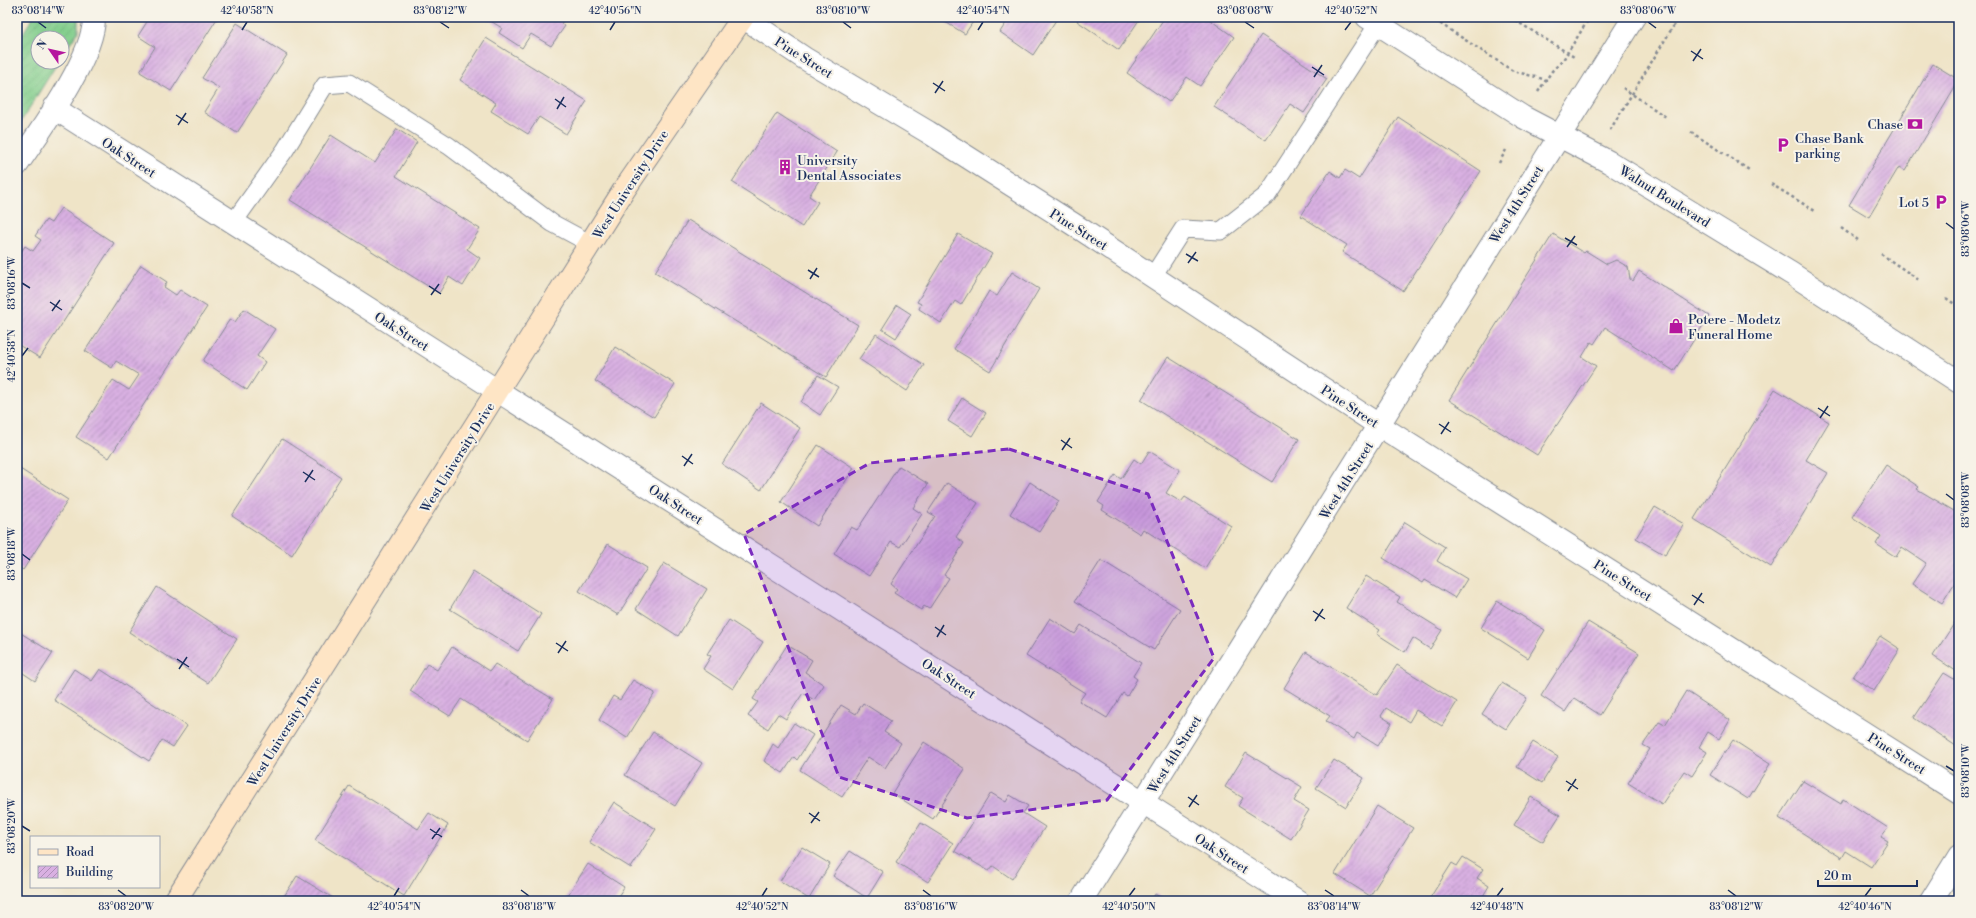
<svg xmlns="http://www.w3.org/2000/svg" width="1976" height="918" viewBox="0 0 1976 918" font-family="'Libre Bodoni',serif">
	<defs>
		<pattern id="garden-furrows" width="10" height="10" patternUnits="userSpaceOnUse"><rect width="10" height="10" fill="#82ce8c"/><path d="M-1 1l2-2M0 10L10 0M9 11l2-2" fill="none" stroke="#70b17b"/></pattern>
		<pattern id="building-hatch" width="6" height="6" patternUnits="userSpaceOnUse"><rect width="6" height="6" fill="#d9b0e2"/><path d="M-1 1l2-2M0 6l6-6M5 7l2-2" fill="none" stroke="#af90ba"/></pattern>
	</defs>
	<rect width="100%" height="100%" fill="#f7f3e8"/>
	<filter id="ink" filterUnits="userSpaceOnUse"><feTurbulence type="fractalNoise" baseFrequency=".025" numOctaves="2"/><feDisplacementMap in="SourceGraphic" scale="8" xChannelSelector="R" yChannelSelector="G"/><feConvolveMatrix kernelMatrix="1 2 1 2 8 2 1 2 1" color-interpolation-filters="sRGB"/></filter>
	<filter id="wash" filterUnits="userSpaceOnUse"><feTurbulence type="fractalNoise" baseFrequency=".012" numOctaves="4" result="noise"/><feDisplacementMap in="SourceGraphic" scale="16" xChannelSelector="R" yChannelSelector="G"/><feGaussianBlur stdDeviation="0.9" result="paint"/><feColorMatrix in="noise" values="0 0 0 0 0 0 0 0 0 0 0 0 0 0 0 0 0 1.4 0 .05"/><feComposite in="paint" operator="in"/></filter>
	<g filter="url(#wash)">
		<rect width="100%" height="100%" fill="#efe4c7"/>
		<path fill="url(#garden-furrows)" stroke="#4e7e75" d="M 33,17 L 78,17 L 78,32 L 62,56 L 62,38 L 38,38 L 38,62 L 58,62 L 17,128 L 17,43 Z"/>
		<g id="blocks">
			<path fill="url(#building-hatch)" d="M 150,17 L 218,17 L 171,91 L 140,72 L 155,47 L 138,36 Z
				M 484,17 L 565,17 L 561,24 L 565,26 L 551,46 L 531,34 L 522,48 L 499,33 L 502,28 Z
				M 937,17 L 976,17 L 965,34 Z
				M 1010,17 L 1058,17 L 1033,55 L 1000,32 Z
				M 1080,17 L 1141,17 L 1119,50 L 1077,21 Z
				M 1165,17 L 1206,17 L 1234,37 L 1200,86 L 1187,77 L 1169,102 L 1127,73 Z
				M 237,23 L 287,55 L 237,133 L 204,112 L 219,88 L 202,78 Z
				M 1261,35 L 1327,79 L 1304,113 L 1290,104 L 1266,140 L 1214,107 Z
				M 486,38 L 587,101 L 566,134 L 539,117 L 528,134 L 491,111 L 496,103 L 460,80 Z
				M 1933,64 L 1959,80 L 1959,81 L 1905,171 L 1899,167 L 1869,217 L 1849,205 Z
				M 777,113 L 837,152 L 809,196 L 818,202 L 802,227 L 732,182 Z
				M 1398,117 L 1481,171 L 1403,291 L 1342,252 L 1347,245 L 1301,216 L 1330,171 L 1340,178 L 1345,170 L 1359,179 Z
				M 397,129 L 417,142 L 396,176 L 480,229 L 467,249 L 480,258 L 463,286 L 449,277 L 439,293 L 290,200 L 331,135 L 375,163 Z
				M 61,208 L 114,243 L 40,358 L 17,344 L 17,258 L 25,246 L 33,251 L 41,240 L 35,236 L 46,220 L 51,223 Z
				M 688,220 L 858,325 L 826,377 L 655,272 Z
				M 958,234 L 992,254 L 961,305 L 955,301 L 941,323 L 919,309 L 921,304 L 917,302 Z
				M 1553,234 L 1584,253 L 1586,251 L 1607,264 L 1616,260 L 1628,267 L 1630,279 L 1633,281 L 1639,271 L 1709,316 L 1674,371 L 1605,327 L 1594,344 L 1591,342 L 1582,357 L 1596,366 L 1537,455 L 1449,400 Z
				M 141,265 L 167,282 L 164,287 L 176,295 L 180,290 L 207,307 L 109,458 L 76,437 L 113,380 L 129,390 L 139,375 L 116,361 L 112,368 L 85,351 Z
				M 1012,272 L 1039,289 L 990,371 L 954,349 L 989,291 L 997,296 Z
				M 897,305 L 911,314 L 896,338 L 882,329 Z
				M 244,309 L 275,329 L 257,356 L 265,362 L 247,390 L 203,361 L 230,319 L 235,322 Z
				M 876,334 L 924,365 L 907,391 L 859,359 Z
				M 615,347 L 675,384 L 654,417 L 595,381 Z
				M 1168,357 L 1299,439 L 1272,482 L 1141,400 Z
				M 818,375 L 838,387 L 820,415 L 801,402 Z
				M 1775,389 L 1829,422 L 1806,460 L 1828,473 L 1771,567 L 1694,519 Z
				M 962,398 L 986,413 L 972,436 L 948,421 Z
				M 761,403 L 800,428 L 761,490 L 722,464 Z
				M 282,439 L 341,477 L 292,555 L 232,516 Z
				M 818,445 L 854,468 L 817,526 L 781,502 Z
				M 1149,451 L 1180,470 L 1166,493 L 1181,502 L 1185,497 L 1231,526 L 1205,568 L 1143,529 L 1140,534 L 1102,510 L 1104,506 L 1098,502 L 1115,475 L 1121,479 L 1134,459 L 1141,464 Z
				M 1886,465 L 1919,487 L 1917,489 L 1959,514 L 1959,576 L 1942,603 L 1912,584 L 1926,563 L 1902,547 L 1896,557 L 1876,544 L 1881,536 L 1852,517 Z
				M 899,466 L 928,484 L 913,508 L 922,514 L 900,547 L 891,542 L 869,576 L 834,554 L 851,527 L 857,530 Z
				M 17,467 L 68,500 L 23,570 L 17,566 Z
				M 1030,482 L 1059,501 L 1039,532 L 1010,514 Z
				M 947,483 L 978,503 L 956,537 L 964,543 L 944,575 L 949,578 L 929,609 L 924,606 L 921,610 L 894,593 L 897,589 L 891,584 L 935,516 L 928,512 Z
				M 1655,507 L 1684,524 L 1665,555 L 1636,538 Z
				M 1405,522 L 1445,547 L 1437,561 L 1467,579 L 1455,598 L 1425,580 L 1423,583 L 1383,558 Z
				M 608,544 L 647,568 L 618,615 L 579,591 Z
				M 1101,560 L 1180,609 L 1154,650 L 1075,601 Z
				M 664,563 L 707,589 L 678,636 L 636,609 Z
				M 473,571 L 541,614 L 518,651 L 450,609 Z
				M 1366,576 L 1400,597 L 1397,602 L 1442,630 L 1430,649 L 1413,638 L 1405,652 L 1377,634 L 1380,630 L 1346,608 Z
				M 157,587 L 237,639 L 208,683 L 129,632 Z
				M 1497,601 L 1545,630 L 1528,658 L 1481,628 Z
				M 1959,616 L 1959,673 L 1933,656 Z
				M 1050,618 L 1075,634 L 1081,625 L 1141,663 L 1133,676 L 1137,679 L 1127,696 L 1123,693 L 1107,718 L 1079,701 L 1085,693 L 1026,656 Z
				M 729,620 L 763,642 L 733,689 L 703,669 L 711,656 L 707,654 Z
				M 1588,622 L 1639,653 L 1600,715 L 1574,698 L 1565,712 L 1541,696 Z
				M 19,632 L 53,653 L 35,681 L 17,669 L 17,635 Z
				M 1880,636 L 1900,649 L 1874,691 L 1853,677 Z
				M 787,645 L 812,660 L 805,672 L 824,685 L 814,700 L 803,693 L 786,719 L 778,714 L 768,729 L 748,716 L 758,702 L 753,699 Z
				M 452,647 L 490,671 L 495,664 L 553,699 L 527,740 L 461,699 L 450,716 L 410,691 L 427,664 L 437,670 Z
				M 1306,652 L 1377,695 L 1397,665 L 1457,702 L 1442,726 L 1416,710 L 1409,722 L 1386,708 L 1381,716 L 1392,723 L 1378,746 L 1357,733 L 1354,739 L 1326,721 L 1330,716 L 1284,688 Z
				M 74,669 L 92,681 L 100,669 L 187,726 L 173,747 L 162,740 L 149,761 L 54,700 Z
				M 1944,673 L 1959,682 L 1959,748 L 1914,718 Z
				M 633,680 L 655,693 L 627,738 L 599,720 L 613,696 L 620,700 Z
				M 1502,683 L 1527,698 L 1506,729 L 1482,714 Z
				M 1686,691 L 1730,720 L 1719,739 L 1708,732 L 1699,747 L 1707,752 L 1692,776 L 1684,771 L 1662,804 L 1628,783 L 1650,749 L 1643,745 L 1659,722 L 1665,725 Z
				M 863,703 L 891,721 L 884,732 L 901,743 L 885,768 L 868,757 L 842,797 L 800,770 L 841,705 L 856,714 Z
				M 794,723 L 813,735 L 797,760 L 794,757 L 783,773 L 764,761 L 773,744 L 778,748 Z
				M 653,732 L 702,763 L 675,806 L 625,775 Z
				M 1733,740 L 1770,764 L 1748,799 L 1710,775 Z
				M 924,742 L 965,769 L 933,819 L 892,793 Z
				M 1533,742 L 1558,757 L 1542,783 L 1517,767 Z
				M 1246,753 L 1302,787 L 1294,801 L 1309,810 L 1291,839 L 1238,806 L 1243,798 L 1225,787 Z
				M 1334,760 L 1364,778 L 1346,807 L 1316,788 Z
				M 1803,781 L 1841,804 L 1843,799 L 1888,828 L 1881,837 L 1888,841 L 1871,867 L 1846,851 L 1842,858 L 1779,818 Z
				M 349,786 L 418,829 L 429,813 L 448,825 L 404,896 L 315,840 Z
				M 991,793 L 1006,802 L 1010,795 L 1028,806 L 1023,813 L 1045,827 L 1012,879 L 993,866 L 989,871 L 955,851 Z
				M 1531,797 L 1560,815 L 1543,842 L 1514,825 Z
				M 614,802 L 656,829 L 631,868 L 589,842 Z
				M 1377,806 L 1413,828 L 1370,896 L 1335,874 Z
				M 921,823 L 953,843 L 928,882 L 896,862 Z
				M 802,847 L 830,864 L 809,899 L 780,881 Z
				M 850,851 L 883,872 L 867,898 L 833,876 Z
				M 1463,857 L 1483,869 L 1477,878 L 1489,886 L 1480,901 L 1428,901 L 1452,863 L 1457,866 Z
				M 588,864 L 624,887 L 615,901 L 564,901 Z
				M 297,876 L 338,901 L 281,901 Z
				M 1155,894 L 1167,901 L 1151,901 Z"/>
		</g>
	</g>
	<g filter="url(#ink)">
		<use href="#blocks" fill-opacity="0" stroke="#858a92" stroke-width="1"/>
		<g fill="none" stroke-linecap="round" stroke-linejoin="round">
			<g stroke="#858a92" stroke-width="19">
				<path id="service" d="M 233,223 L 285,150 L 325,85 L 349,83 L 449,146 L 552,223 L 591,244
					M 1153,276 L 1183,229 L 1221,231 L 1267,195 L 1378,24"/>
			</g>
			<g stroke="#858a92" stroke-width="24">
				<path id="minor" d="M 743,17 L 804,58 L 928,132 L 1073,224 L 1380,426 L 1959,793
					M 1367,17 L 1523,117 L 1609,162 L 1792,274 L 1959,382
					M 54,108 L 1298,901
					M 17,165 C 40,131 95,56 94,17
					M 1081,901 L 1634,17
					M 1931,901 L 1959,856"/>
			</g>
			<g stroke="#858a92" stroke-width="24">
				<path id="secondary" d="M 175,901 L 624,190 L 743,17"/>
			</g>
			<path stroke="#858a92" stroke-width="2.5" stroke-dasharray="3 3" stroke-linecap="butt" d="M 1430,17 L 1513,71 L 1547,80
				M 1510,17 L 1574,57
				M 1623,88 L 1666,117
				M 1538,92 L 1552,71 L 1563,60 L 1590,17
				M 1610,130 L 1679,17
				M 1691,132 L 1749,170
				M 1499,163 L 1506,150
				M 1771,184 L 1815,211
				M 1841,228 L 1858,240
				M 1881,254 L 1919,280
				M 1946,298 L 1959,307"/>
			<use href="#service" stroke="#fff" stroke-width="17"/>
			<use href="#minor" stroke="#fff" stroke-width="22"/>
			<use href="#secondary" stroke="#fee5c5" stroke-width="22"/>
		</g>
	</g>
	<path fill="#7b2cbf" fill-opacity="0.2" stroke="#7b2cbf" stroke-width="3" stroke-dasharray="8 5" stroke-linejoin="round" d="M 1009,449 L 1148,494 L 1214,658 L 1107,800 L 967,818 L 839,777 L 744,534 L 870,463 Z"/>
	<path fill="none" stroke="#1b2f5e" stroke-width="1.5" d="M 38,22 L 46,28M 440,22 L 449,28M 843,22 L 851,28M 1245,22 L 1254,28M 1648,22 L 1656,28M 242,30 L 247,22M 610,30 L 615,22M 978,30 L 983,22M 1345,30 L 1351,22M 1691,51 L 1703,59M 1693,61 L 1701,49M 1312,67 L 1324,75M 1314,77 L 1322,65M 933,83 L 945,91M 935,93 L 943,81M 555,99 L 566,107M 557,109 L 564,97M 176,115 L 188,123M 178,125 L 186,113M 1946,223 L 1954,229M 1565,238 L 1577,245M 1567,247 L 1575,236M 1186,254 L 1198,261M 1188,263 L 1196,252M 808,270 L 819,277M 810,279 L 817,268M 22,283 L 30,288M 429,286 L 441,294M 431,295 L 439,284M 50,302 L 62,310M 52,311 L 60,300M 22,356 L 28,348M 1818,408 L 1830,416M 1820,418 L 1828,406M 1439,424 L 1451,432M 1441,434 L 1449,422M 1061,440 L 1072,448M 1062,450 L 1070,438M 682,456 L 693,464M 684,466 L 692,454M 303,472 L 315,480M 305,482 L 313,470M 1946,494 L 1954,500M 22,554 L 30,560M 1692,595 L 1704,603M 1694,605 L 1702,593M 1313,611 L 1325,619M 1315,621 L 1323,609M 935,627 L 946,635M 937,637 L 944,625M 556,643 L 568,651M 558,653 L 566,641M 177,659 L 189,667M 179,669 L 187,657M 1946,766 L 1954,771M 1566,781 L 1578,789M 1568,791 L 1576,779M 1188,797 L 1199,805M 1189,807 L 1197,795M 809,813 L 820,821M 811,823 L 819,812M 22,826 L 30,831M 430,829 L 442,837M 432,839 L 440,828M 118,890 L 126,896M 521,890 L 529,896M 923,890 L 931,896M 1325,890 L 1334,896M 1728,890 L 1736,896M 394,896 L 399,888M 762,896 L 767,888M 1129,896 L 1135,888M 1497,896 L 1503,888M 1865,896 L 1871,888"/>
	<defs>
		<g id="bank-bare" transform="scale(1.2)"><path d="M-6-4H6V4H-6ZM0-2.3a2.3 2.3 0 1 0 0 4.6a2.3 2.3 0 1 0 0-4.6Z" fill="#b5179e" stroke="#f7f3e8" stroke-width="2.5" paint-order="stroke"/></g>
		<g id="parking-bare" transform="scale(1.2)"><path d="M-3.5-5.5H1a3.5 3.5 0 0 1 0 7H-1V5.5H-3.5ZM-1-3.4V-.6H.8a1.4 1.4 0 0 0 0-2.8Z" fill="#b5179e" stroke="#f7f3e8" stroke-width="2.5" paint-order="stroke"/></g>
		<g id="building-bare" transform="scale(1.2)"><path d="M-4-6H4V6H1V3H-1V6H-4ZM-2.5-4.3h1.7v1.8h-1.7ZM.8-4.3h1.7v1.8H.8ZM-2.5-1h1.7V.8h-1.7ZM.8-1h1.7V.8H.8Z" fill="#b5179e" stroke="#f7f3e8" stroke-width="2.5" paint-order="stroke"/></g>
		<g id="shop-bare" transform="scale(1.2)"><path d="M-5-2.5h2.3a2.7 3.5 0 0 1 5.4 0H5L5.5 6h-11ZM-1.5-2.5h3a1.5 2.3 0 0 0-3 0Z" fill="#b5179e" stroke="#f7f3e8" stroke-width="2.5" paint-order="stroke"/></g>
	</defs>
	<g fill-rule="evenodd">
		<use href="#bank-bare" x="1915" y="124"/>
		<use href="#parking-bare" x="1783" y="145"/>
		<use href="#building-bare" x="785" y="167"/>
		<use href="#parking-bare" x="1941" y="202"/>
		<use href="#shop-bare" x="1676" y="326"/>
	</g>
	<g text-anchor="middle" stroke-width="4" stroke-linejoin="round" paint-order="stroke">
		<g font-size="13" fill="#1b2f5e" stroke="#f7f3e8">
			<text transform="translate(804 57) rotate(32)" y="5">Pine Street</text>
			<text transform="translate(129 157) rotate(33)" y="5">Oak Street</text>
			<text transform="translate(630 184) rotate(-57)" y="5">West University Drive</text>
			<text transform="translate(1665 196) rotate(32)" y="5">Walnut Boulevard</text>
			<text transform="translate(1516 204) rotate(-58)" y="5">West 4th Street</text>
			<text transform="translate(1079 229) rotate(32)" y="5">Pine Street</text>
			<text transform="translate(402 331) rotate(32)" y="5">Oak Street</text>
			<text transform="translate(1350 406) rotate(33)" y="5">Pine Street</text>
			<text transform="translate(457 457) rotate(-58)" y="5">West University Drive</text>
			<text transform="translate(1346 480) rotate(-58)" y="5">West 4th Street</text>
			<text transform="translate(676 504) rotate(33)" y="5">Oak Street</text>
			<text transform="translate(1623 580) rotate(32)" y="5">Pine Street</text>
			<text transform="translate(949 678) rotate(33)" y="5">Oak Street</text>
			<text transform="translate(284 731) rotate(-58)" y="5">West University Drive</text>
			<text transform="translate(1897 753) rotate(32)" y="5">Pine Street</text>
			<text transform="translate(1174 754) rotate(-58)" y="5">West 4th Street</text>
			<text transform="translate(1222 853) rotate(33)" y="5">Oak Street</text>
		</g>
		<g font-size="13" fill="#1b2f5e" stroke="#f7f3e8" text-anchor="start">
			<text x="1903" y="129" text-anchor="end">Chase</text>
			<text x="1795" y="143">Chase Bank<tspan x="1795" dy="15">parking</tspan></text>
			<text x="797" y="165">University<tspan x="797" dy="15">Dental Associates</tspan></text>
			<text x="1929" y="207" text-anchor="end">Lot 5</text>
			<text x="1688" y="324">Potere - Modetz<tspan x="1688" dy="15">Funeral Home</tspan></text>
		</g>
	</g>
	<rect width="1976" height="918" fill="none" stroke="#f7f3e8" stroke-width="44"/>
	<rect x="30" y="836" width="130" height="52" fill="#f7f3e8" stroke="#9fa5b1"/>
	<rect x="38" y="849" width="20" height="6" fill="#fee5c5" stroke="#9fa5b1"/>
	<text x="66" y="856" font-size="12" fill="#1b2f5e">Road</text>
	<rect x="38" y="866" width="20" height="12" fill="url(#building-hatch)" stroke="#9fa5b1"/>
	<text x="66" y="876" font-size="12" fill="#1b2f5e">Building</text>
	<g transform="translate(50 50) rotate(304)"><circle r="19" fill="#f7f3e8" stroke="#9fa5b1"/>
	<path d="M0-3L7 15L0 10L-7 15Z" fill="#b5179e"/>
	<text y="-6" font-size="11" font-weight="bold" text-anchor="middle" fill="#1b2f5e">N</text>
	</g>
	<path d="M1818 880v6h99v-6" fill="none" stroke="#1b2f5e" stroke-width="2"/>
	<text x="1824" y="880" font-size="12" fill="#1b2f5e" stroke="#f7f3e8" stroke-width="3" paint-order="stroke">20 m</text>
	<rect x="22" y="22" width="1932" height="874" fill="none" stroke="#1b2f5e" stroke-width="1.5"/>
	<g font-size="10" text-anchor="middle" fill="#1b2f5e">
		<text x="38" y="14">83°08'14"W</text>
		<text x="247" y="14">42°40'58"N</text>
		<text x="440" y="14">83°08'12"W</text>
		<text x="615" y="14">42°40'56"N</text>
		<text x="843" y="14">83°08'10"W</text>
		<text x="983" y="14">42°40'54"N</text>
		<text x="1245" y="14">83°08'08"W</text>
		<text x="1351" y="14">42°40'52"N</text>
		<text x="1648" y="14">83°08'06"W</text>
		<text transform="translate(1965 229) rotate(-90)" y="4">83°08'06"W</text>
		<text transform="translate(11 283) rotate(-90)" y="4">83°08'16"W</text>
		<text transform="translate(11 356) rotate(-90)" y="4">42°40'58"N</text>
		<text transform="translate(1965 500) rotate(-90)" y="4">83°08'08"W</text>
		<text transform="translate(11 554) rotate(-90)" y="4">83°08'18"W</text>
		<text transform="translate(1965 771) rotate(-90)" y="4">83°08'10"W</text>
		<text transform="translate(11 826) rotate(-90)" y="4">83°08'20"W</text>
		<text x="126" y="910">83°08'20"W</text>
		<text x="394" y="910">42°40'54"N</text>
		<text x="529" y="910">83°08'18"W</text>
		<text x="762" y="910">42°40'52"N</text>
		<text x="931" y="910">83°08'16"W</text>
		<text x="1129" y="910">42°40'50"N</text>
		<text x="1334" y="910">83°08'14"W</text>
		<text x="1497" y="910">42°40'48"N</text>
		<text x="1736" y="910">83°08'12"W</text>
		<text x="1865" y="910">42°40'46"N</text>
	</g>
</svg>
